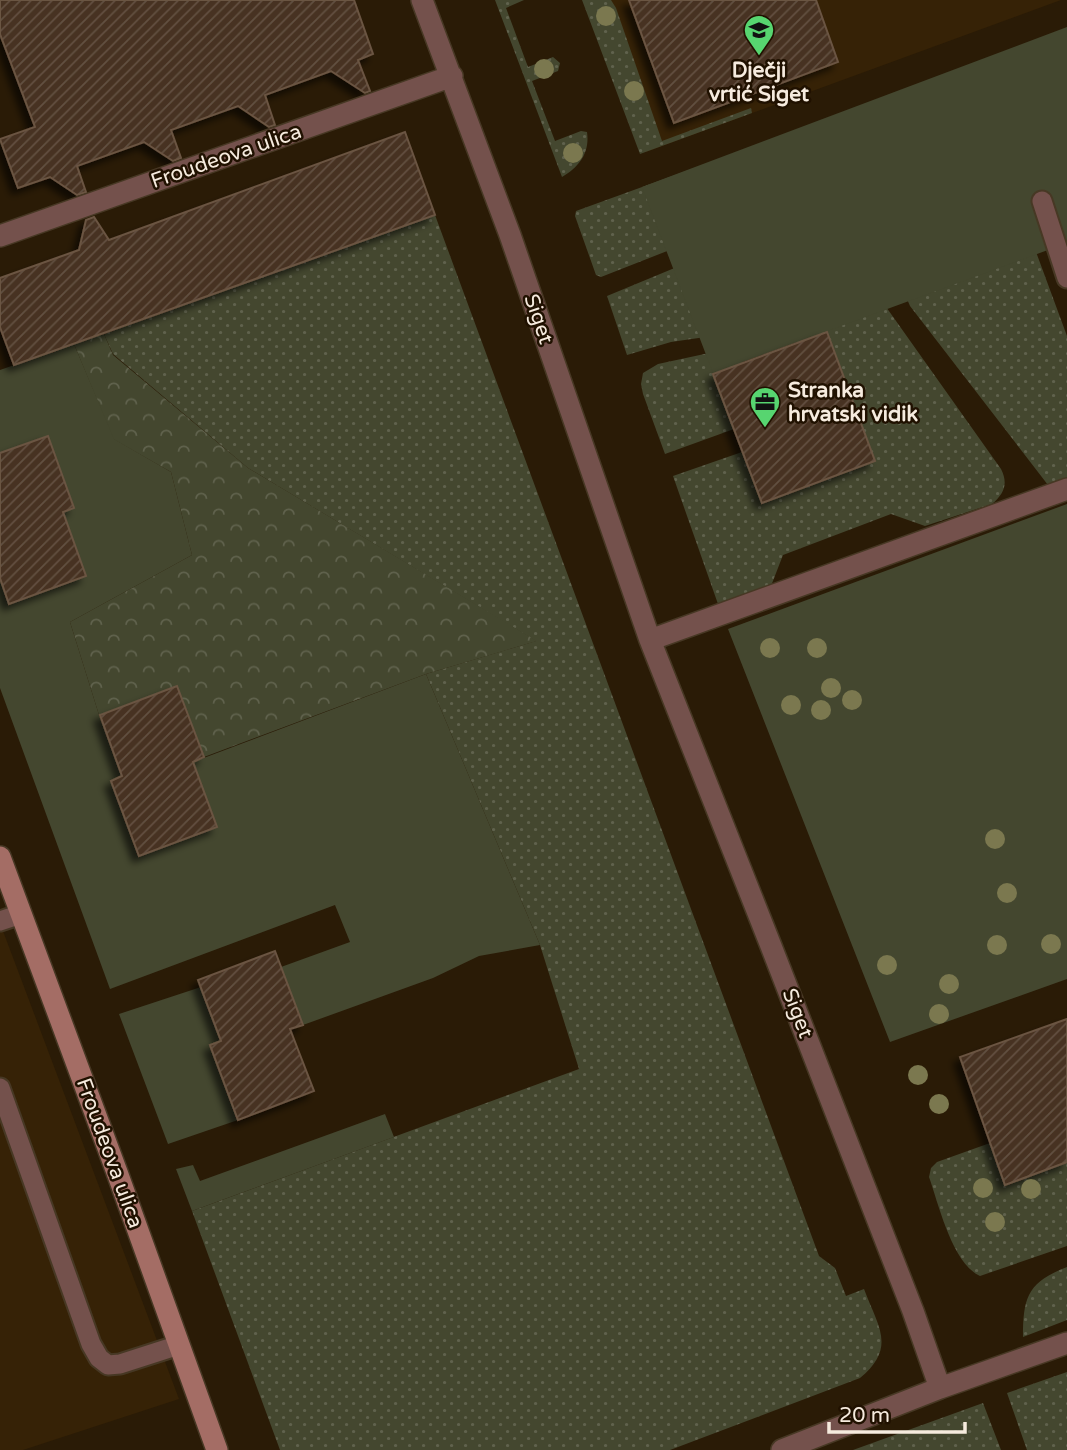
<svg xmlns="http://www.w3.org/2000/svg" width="1067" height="1450" viewBox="0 0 1067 1450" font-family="'Varela Round',sans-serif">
	<defs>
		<pattern id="grass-dots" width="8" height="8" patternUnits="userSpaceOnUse" patternTransform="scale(1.75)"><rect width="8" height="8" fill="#44472f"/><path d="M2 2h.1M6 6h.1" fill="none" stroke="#60624d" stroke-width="1.8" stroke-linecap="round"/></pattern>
		<pattern id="forest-crowns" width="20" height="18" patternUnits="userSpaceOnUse" patternTransform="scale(1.75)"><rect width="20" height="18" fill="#44472f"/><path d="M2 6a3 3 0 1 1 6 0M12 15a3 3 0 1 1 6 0" fill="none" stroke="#60624d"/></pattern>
		<pattern id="building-hatch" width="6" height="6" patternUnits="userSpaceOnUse" patternTransform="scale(1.75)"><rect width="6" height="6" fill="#473221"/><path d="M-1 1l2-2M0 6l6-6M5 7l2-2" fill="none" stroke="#625041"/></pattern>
		<filter id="shadow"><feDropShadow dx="-6" dy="6" stdDeviation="3.5" flood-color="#0009"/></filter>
	</defs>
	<rect width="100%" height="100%" fill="#2a1b06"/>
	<path fill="#362206" d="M 590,0 L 1061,0 L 646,152 Z
		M 0,923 L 179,1399 L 23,1450 L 0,1450 Z"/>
	<path fill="url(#grass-dots)" d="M 495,0 L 524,0 L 506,8 L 528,67 L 553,57 L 560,63 L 558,71 L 532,81 L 555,141 L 581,131 L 587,132 C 590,153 579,167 562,177 Z
		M 582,0 L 611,0 L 616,8 L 662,141 L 751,108 L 752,113 L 640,154 Z
		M 885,99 L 741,222 L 601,277 L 596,275 L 575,216 L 576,211 Z
		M 1018,203 L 1067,336 L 1067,480 L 1048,485 L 910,306 L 898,278 Z
		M 435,215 L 819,1256 L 835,1268 L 846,1296 L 864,1289 C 878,1327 897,1347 860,1378 L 670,1450 L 280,1450 L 192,1211 L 579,1069 L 540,945 L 426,674 L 536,641 L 248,468 L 113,354 L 104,334 Z
		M 689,262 L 879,297 L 1001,469 C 1008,483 1005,493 992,504 L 925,526 L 891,514 L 783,555 L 771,586 L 718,604 L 673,476 L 742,452 L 762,503 L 874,460 L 827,332 L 797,343 L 787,314 L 726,334 L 671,342 L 627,355 L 607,296 Z
		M 737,347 L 743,363 L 714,374 L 734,429 L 665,454 L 643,394 L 641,384 L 643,373 L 658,364 Z
		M 990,1143 L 1005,1185 L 1067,1162 L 1067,1246 L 980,1276 C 952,1263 939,1205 929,1177 L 931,1168 L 937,1162 Z
		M 1067,1267 L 1067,1320 L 1023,1337 C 1023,1297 1028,1282 1067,1267 Z
		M 1067,1372 L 1067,1450 L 1027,1450 L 1007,1393 Z
		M 983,1403 L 1001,1450 L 853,1450 Z"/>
	<path fill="url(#forest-crowns)" d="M 104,334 L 113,355 L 248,468 L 537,641 L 426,674 L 204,757 L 177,687 L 99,715 L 70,622 L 192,555 L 171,472 L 113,439 L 74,344 Z"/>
	<path fill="#44472f" d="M 1067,27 L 1067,243 L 713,373 L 642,187 Z
		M 74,344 L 114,439 L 171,472 L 192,555 L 70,622 L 99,715 L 122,776 L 111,781 L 139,856 L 217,827 L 193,762 L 426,674 L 540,945 L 479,956 L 433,978 L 303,1025 L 281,967 L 350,942 L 335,905 L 110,989 L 0,688 L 0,370 Z
		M 1067,504 L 1067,979 L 890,1042 L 728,629 Z
		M 201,987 L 221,1041 L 210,1045 L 238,1120 L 168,1144 L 119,1014 Z
		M 385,1114 L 394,1137 L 192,1211 L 176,1169 L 193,1165 L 200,1181 Z"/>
	<path fill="url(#building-hatch)" stroke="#6b5442" stroke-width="2" filter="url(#shadow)" d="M 0,0 L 354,0 L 373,54 L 358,60 L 370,91 L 365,93 L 331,71 L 265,95 L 275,125 L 269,127 L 238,106 L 171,130 L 181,158 L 173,161 L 144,142 L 77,166 L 86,192 L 77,195 L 50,177 L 18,188 L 0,139 L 35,127 L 0,34 Z
		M 629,0 L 816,0 L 838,62 L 674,123 Z
		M 405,132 L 435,215 L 14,365 L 0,327 L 0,278 L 79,250 L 86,220 L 94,217 L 109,240 Z
		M 827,332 L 875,461 L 762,503 L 713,374 Z
		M 48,436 L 74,508 L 63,512 L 86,576 L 9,604 L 0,578 L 0,453 Z
		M 177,686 L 204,757 L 193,762 L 217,827 L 139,856 L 111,781 L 122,776 L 100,715 Z
		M 275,951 L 303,1025 L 290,1029 L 314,1091 L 238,1120 L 210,1045 L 221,1041 L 198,980 Z
		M 1067,1019 L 1067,1162 L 1005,1185 L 960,1057 Z"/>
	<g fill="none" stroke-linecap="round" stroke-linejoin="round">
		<g stroke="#473824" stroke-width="23">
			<path id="lane" d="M 1042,201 L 1067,278
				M 0,921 L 21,914
				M 0,1088 L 91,1344 L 99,1358 L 108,1365 L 120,1364 L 179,1345"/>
		</g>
		<g stroke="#473824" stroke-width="24">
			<path id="street" d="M 422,0 L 510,235 L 650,640 L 771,946 L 913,1311 L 940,1388
				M 0,236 L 452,76
				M 650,640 L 1067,489
				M 782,1450 L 940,1388 L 1067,1343"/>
		</g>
		<g stroke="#473824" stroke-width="24">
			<path id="secondary" d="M 0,857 L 118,1175 L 217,1450"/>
		</g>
		<use href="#lane" stroke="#74514c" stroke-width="19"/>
		<use href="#street" stroke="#74514c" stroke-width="21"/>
		<use href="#secondary" stroke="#a46d65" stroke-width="21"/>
	</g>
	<g fill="#7b784f">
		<circle cx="606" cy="16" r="10"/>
		<circle cx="544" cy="69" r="10"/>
		<circle cx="634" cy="91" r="10"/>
		<circle cx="573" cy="153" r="10"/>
		<circle cx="770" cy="648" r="10"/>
		<circle cx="817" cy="648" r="10"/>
		<circle cx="831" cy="688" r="10"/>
		<circle cx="852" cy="700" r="10"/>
		<circle cx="791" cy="705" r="10"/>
		<circle cx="821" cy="710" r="10"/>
		<circle cx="995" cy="839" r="10"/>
		<circle cx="1007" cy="893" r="10"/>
		<circle cx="1051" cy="944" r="10"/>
		<circle cx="997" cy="945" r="10"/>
		<circle cx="887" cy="965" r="10"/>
		<circle cx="949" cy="984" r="10"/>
		<circle cx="939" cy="1014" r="10"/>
		<circle cx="918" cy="1075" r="10"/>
		<circle cx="939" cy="1104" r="10"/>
		<circle cx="983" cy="1188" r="10"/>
		<circle cx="1031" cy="1189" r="10"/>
		<circle cx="995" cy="1222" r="10"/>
	</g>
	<defs>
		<g id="school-pin" transform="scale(1.575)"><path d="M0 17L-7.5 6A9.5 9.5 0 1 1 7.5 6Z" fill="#57d570" stroke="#201100"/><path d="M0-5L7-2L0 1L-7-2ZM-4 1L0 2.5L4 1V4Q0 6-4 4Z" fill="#111"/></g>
		<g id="office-pin" transform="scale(1.575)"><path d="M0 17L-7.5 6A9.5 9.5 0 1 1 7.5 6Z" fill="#57d570" stroke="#201100"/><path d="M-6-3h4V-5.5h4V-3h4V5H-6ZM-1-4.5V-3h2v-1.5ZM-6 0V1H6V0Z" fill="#111"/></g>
	</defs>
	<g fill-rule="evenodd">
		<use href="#school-pin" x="759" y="30"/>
		<use href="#office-pin" x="765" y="402"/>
	</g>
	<g text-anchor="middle" stroke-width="5" stroke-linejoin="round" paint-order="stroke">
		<g font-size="21" font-weight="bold" fill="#f6ebde" stroke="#201100">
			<text x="759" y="77">Dječji<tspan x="759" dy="24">vrtić Siget</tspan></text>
			<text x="788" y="397" text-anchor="start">Stranka<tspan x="788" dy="24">hrvatski vidik</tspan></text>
		</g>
		<g font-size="21" fill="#f6ebde" stroke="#201100">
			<text transform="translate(226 156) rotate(-19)" y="7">Froudeova ulica</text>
			<text transform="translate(539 319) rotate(71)" y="7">Siget</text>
			<text transform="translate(798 1013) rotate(69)" y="7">Siget</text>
			<text transform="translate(110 1153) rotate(70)" y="7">Froudeova ulica</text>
		</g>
	</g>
	<path d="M829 1422v10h136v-10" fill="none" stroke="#f6ebde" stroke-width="3.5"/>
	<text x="839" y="1422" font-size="21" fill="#f6ebde" stroke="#201100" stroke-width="5" paint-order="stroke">20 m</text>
</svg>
